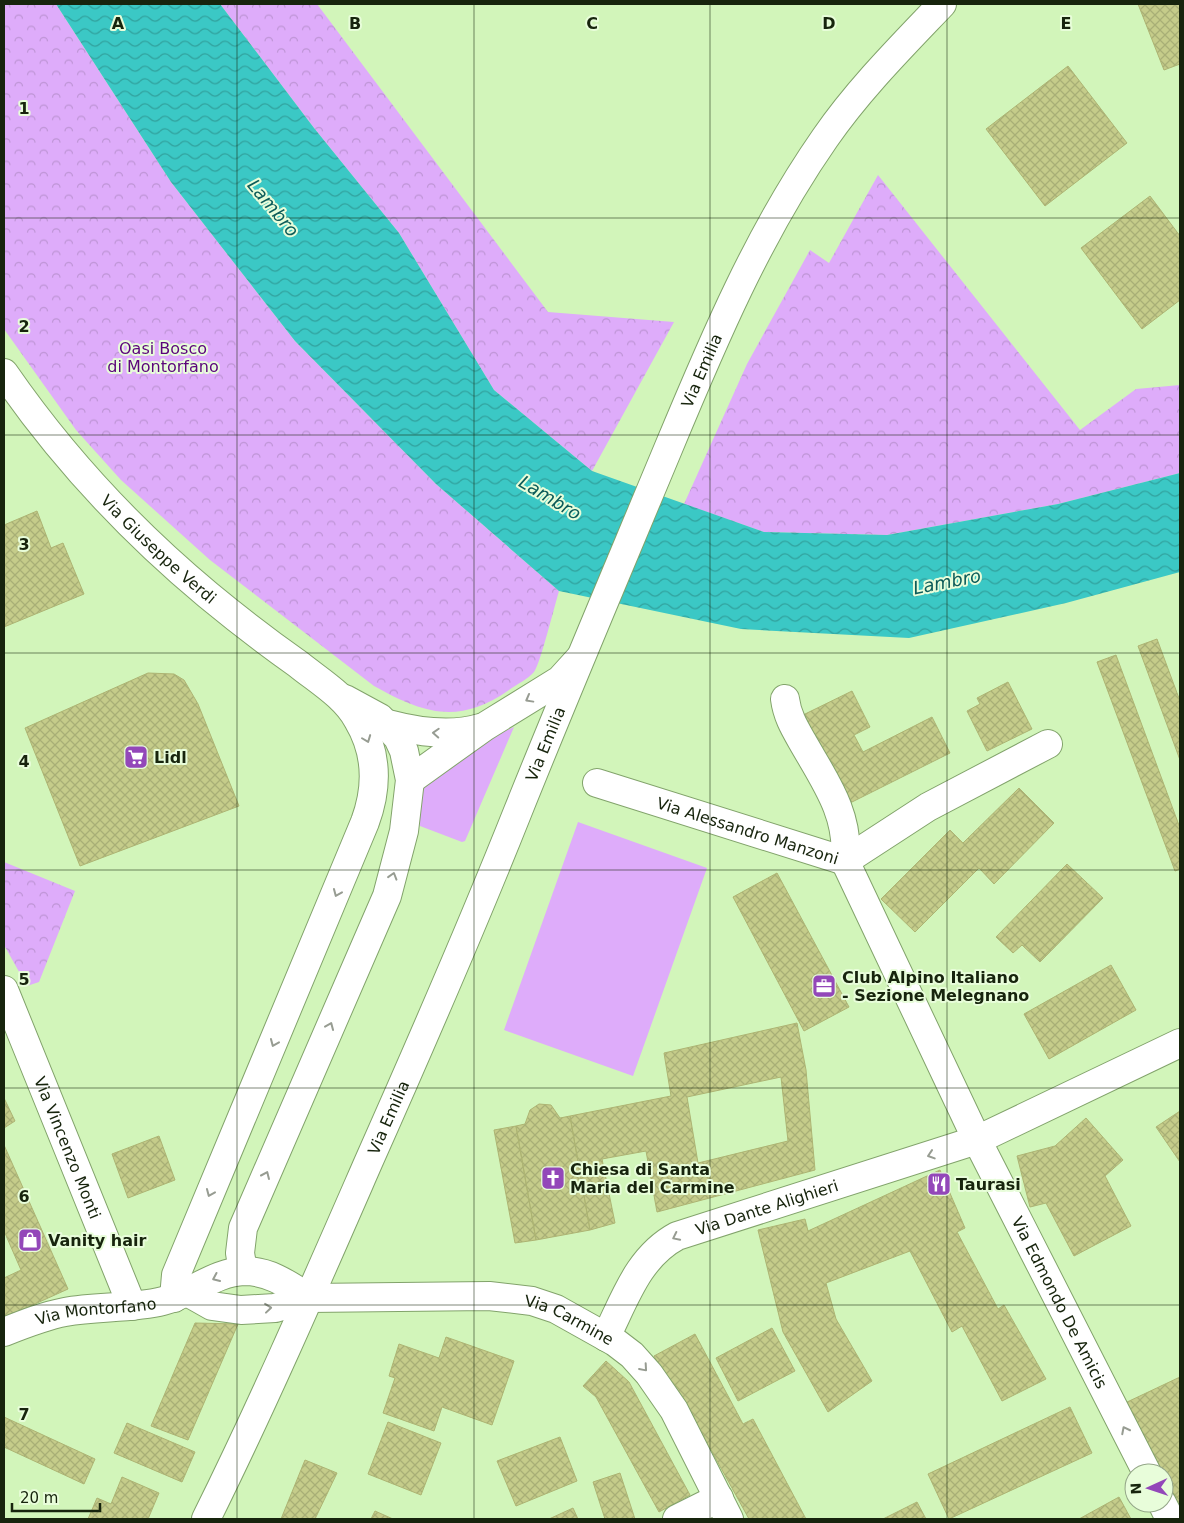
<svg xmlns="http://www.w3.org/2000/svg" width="1184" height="1523" viewBox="0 0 1184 1523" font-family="'DejaVu Sans',sans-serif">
	<defs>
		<pattern id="forest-crowns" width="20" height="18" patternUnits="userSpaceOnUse" patternTransform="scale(1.25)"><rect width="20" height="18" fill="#deacfa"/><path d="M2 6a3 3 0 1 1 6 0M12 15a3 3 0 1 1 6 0" fill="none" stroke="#be94d5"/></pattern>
		<pattern id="water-waves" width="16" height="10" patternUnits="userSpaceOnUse" patternTransform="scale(1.25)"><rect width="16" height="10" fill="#3bc8c5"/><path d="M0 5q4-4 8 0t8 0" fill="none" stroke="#31a29e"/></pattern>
		<pattern id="building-cross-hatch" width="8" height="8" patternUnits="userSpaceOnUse" patternTransform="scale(1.25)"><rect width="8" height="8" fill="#c5cc8a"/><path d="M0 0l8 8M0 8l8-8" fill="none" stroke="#a8af76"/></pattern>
	</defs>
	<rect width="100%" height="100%" fill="#d2f5ba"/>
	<path fill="#deacfa" d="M 514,727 L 465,841 L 462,842 L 420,826 L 418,819 L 425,771 L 443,760 Z
		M 578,822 L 707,868 L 633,1076 L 504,1030 Z"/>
	<path fill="url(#forest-crowns)" d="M 4,4 L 56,4 L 171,182 L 295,341 L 436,484 L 559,591 C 555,604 540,665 534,672 C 528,679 517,684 509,690 C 459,725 424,714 374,686 L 210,560 L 121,480 L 76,430 L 4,329 Z
		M 220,4 L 317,4 L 548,312 L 674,322 L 592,471 L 494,390 L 399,233 L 314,128 Z
		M 878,175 L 1080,430 L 1136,389 L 1180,385 L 1180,473 L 1058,504 L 887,535 L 764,532 L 684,504 L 747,364 L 810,250 L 829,263 Z
		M 4,862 L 75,891 L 39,982 L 27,986 L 4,945 Z"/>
	<path fill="url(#water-waves)" d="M 56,4 L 220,4 L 314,128 L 399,233 L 494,390 L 592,471 L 764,532 L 887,535 L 1058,504 L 1180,473 L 1180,572 L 1066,603 L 909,638 L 741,629 L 559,591 L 436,484 L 295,341 L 171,182 Z"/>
	<path fill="url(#building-cross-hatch)" stroke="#adb473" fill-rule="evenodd" d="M 1138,4 L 1180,4 L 1180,64 L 1164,70 Z
		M 1068,66 L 1127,143 L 1045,206 L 986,129 Z
		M 1150,196 L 1180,236 L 1180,300 L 1142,329 L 1081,248 Z
		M 37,511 L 51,548 L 63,543 L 84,594 L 4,627 L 4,525 Z
		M 1157,639 L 1180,701 L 1180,760 L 1138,646 Z
		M 1116,655 L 1180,828 L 1180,869 L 1175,871 L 1097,662 Z
		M 148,673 L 174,674 L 184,680 L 198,704 L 239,806 L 80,866 L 25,728 Z
		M 1008,682 L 1032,729 L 987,751 L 967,711 L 980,704 L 977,698 Z
		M 852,691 L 870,727 L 854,735 L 863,752 L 932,717 L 950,753 L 848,804 L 803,715 Z
		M 1019,788 L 1054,823 L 994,884 L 979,868 L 915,932 L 881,899 L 950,830 L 963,843 Z
		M 1067,864 L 1103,898 L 1040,962 L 1022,945 L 1013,953 L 996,937 Z
		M 777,873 L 849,1007 L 804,1031 L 733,897 Z
		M 1111,965 L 1136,1010 L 1049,1059 L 1024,1014 Z
		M 797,1023 L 806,1070 L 815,1170 L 657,1212 L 646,1151 L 602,1159 L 615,1223 L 590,1230 L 570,1116 L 671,1096 L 664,1053 ZM 781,1077 L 788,1141 L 698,1163 L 687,1097 Z
		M 4,1098 L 15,1121 L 4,1128 Z
		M 539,1104 L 551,1105 L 560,1118 L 570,1116 L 590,1230 L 536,1240 L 516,1126 L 525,1124 L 530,1110 Z
		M 1180,1111 L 1180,1162 L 1156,1127 Z
		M 1086,1118 L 1123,1160 L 1105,1176 L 1131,1226 L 1074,1256 L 1046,1203 L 1030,1207 L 1017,1156 L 1055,1146 Z
		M 516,1126 L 536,1240 L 515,1243 L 494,1130 Z
		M 159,1136 L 175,1180 L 128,1198 L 112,1154 Z
		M 4,1145 L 68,1289 L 4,1318 L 4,1278 L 21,1270 L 4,1231 Z
		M 940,1170 L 965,1228 L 957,1232 L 998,1309 L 1004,1305 L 1046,1379 L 1002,1401 L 962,1326 L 952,1332 L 910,1251 L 826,1283 L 836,1319 L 872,1381 L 828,1412 L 783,1332 L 758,1230 L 805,1219 L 808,1231 Z
		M 195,1323 L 238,1324 L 188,1440 L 151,1426 Z
		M 772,1328 L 795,1371 L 738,1401 L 716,1358 Z
		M 695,1334 L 743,1424 L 753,1419 L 806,1519 L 749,1519 L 710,1448 L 705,1451 L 654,1356 Z
		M 446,1337 L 514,1361 L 492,1425 L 442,1407 L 434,1431 L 383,1413 L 395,1378 L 389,1376 L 399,1344 L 439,1358 Z
		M 606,1361 L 629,1382 L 690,1495 L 659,1512 L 596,1397 L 583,1386 Z
		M 1180,1377 L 1180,1495 L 1174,1499 L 1164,1480 L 1164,1473 L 1161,1473 L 1125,1403 Z
		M 1070,1407 L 1092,1453 L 949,1519 L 928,1474 Z
		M 4,1417 L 95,1459 L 84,1484 L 4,1447 Z
		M 388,1422 L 441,1443 L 421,1495 L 368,1474 Z
		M 127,1423 L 195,1452 L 182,1482 L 114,1453 Z
		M 560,1437 L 577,1481 L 516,1506 L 497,1461 Z
		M 305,1460 L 337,1473 L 315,1519 L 281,1519 Z
		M 620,1473 L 635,1519 L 605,1519 L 593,1482 Z
		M 122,1477 L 159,1493 L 148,1519 L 88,1519 L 97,1498 L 111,1504 Z
		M 1180,1495 L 1180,1512 L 1174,1499 Z
		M 1119,1497 L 1131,1519 L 1079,1519 Z
		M 917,1502 L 926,1519 L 883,1519 Z
		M 573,1508 L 578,1519 L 549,1519 Z
		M 375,1511 L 393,1519 L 371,1519 Z"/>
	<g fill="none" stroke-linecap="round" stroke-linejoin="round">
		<g stroke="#82a36b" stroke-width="30">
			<g id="street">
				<path id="s1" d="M 4,373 C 62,457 130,530 208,595 C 237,619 267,642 298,664 C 319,681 345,696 358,720 C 377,752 378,787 365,822 L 176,1275 L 174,1298"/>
				<path d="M 785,699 C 787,715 794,727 802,741 C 824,780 850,814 845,861"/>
				<path d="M 388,724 C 418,732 450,737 480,728"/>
				<path d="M 410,780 L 484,727 L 560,680 L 580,658"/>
				<path id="s2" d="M 597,783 L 845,861"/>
				<path id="s3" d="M 845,861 L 977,1140 L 1147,1473"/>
				<path d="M 845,861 L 928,807 L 1048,744"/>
				<path id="s4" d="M 4,990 L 132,1306"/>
				<path d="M 243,1271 L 240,1253 L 243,1228 L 387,896 L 404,831 L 410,780 L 404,751 L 398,738 L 380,718 L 345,699"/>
				<path id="s5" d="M 189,1293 L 212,1306 L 241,1310 L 275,1308 L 309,1298 L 489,1296 L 532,1301 L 556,1309 L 615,1342 L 632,1355 L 649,1374 L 674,1410 L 729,1519"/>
				<path id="s6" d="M 4,1332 C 24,1324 44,1316 65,1312 C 97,1306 131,1309 163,1301 C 191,1294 215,1272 244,1271 C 270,1271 289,1285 309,1298"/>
				<path id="s7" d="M 606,1337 C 625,1299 638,1257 677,1236 L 977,1140 L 1180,1043"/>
				<path d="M 1162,1503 L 1170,1519"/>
				<path d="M 677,1519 L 719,1498"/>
			</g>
		</g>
		<g stroke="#82a36b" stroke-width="30">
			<g id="secondary">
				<path id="s8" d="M 206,1519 C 264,1402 316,1282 368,1163 C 420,1046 471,929 518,811 C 567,689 618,569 668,449 C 713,341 758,234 825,138 C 859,89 901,47 942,4"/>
			</g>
		</g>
		<use href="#street" stroke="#fff" stroke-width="28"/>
		<use href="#secondary" stroke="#fff" stroke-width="28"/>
	</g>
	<defs><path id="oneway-chevron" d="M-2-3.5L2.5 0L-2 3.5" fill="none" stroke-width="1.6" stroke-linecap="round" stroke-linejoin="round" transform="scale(1.25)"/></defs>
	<g stroke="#979c92">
		<use href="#oneway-chevron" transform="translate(529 699) rotate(151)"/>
		<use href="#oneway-chevron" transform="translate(436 733) rotate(-177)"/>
		<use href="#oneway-chevron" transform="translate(367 739) rotate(69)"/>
		<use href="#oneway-chevron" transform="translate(393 876) rotate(-73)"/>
		<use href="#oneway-chevron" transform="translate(337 893) rotate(113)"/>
		<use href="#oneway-chevron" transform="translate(330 1026) rotate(-67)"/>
		<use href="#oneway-chevron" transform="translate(274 1043) rotate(113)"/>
		<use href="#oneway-chevron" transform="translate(931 1155) rotate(162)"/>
		<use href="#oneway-chevron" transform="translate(266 1175) rotate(-66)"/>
		<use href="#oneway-chevron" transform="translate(210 1193) rotate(113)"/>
		<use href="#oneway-chevron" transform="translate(676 1237) rotate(154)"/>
		<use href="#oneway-chevron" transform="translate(216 1278) rotate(156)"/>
		<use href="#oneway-chevron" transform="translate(268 1308) rotate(-6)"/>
		<use href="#oneway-chevron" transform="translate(644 1368) rotate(49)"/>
		<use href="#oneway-chevron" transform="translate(1125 1430) rotate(-117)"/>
	</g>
	<path fill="none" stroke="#17240d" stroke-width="1" stroke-opacity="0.55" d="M 237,4 L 237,1519M 474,4 L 474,1519M 710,4 L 710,1519M 947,4 L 947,1519M 4,218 L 1180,218M 4,435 L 1180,435M 4,653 L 1180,653M 4,870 L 1180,870M 4,1088 L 1180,1088M 4,1305 L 1180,1305"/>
	<defs>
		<g id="supermarket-square" transform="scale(1.25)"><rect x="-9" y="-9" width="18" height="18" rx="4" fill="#9347b9" stroke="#e8fdda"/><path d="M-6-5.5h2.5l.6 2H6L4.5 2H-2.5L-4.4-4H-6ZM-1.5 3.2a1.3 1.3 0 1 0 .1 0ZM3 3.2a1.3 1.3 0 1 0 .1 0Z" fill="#fff"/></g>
		<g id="office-square" transform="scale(1.25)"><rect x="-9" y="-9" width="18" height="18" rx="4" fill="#9347b9" stroke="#e8fdda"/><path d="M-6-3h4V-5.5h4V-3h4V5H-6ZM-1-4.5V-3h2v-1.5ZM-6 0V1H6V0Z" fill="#fff"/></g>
		<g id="church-square" transform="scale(1.25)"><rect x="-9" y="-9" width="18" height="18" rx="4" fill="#9347b9" stroke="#e8fdda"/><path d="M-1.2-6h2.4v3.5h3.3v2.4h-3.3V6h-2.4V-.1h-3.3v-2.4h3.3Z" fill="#fff"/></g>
		<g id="restaurant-square" transform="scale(1.25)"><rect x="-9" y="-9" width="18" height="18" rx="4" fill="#9347b9" stroke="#e8fdda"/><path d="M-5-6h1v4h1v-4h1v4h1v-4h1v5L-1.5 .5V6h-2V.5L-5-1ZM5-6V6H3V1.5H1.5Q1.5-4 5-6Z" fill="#fff"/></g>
		<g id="shop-square" transform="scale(1.25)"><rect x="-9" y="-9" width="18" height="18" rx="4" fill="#9347b9" stroke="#e8fdda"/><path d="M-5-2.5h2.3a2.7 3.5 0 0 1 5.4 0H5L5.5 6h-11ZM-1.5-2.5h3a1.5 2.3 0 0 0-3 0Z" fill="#fff"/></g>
	</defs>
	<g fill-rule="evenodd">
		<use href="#supermarket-square" x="136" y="757"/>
		<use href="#office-square" x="824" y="986"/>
		<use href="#church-square" x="553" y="1178"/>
		<use href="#restaurant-square" x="939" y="1184"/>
		<use href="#shop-square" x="30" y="1240"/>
	</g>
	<g text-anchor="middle" stroke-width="4" stroke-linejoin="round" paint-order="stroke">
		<g font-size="16" fill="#5b047b" stroke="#e8fdda">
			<text x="163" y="354">Oasi Bosco<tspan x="163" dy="18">di Montorfano</tspan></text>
		</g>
		<g font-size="16" fill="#17240d" stroke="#e8fdda">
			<text dy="6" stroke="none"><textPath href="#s8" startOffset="1251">Via Emilia</textPath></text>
			<text dy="6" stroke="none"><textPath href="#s1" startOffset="235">Via Giuseppe Verdi</textPath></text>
			<text dy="6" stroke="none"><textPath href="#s8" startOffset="846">Via Emilia</textPath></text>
			<text dy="6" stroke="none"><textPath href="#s2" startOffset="158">Via Alessandro Manzoni</textPath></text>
			<text dy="6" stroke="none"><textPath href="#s8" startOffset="441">Via Emilia</textPath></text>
			<text dy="6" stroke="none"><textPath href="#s4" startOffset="170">Via Vincenzo Monti</textPath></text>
			<text dy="6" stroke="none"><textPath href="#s7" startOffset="220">Via Dante Alighieri</textPath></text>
			<text dy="6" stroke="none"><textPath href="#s3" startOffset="491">Via Edmondo De Amicis</textPath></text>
			<text dy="6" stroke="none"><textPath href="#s6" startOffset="95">Via Montorfano</textPath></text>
			<text dy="6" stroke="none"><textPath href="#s5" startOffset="390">Via Carmine</textPath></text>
		</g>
		<g font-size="16" font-weight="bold" fill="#17240d" stroke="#e8fdda" text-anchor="start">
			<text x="154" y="763">Lidl</text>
			<text x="842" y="983">Club Alpino Italiano<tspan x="842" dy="18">- Sezione Melegnano</tspan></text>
			<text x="570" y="1175">Chiesa di Santa<tspan x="570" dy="18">Maria del Carmine</tspan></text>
			<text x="956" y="1190">Taurasi</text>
			<text x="48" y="1246">Vanity hair</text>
		</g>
		<g font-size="18" font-style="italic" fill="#0c5c5a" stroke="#e8fdda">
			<text transform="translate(273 208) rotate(50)" y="6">Lambro</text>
			<text transform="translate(550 498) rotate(31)" y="6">Lambro</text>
			<text transform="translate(947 582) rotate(-11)" y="6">Lambro</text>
		</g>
	</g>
	<g font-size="16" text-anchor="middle" font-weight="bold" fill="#17240d" stroke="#e8fdda" stroke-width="4" stroke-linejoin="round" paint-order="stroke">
		<text x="118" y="29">A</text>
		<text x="355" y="29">B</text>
		<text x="592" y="29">C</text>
		<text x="829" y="29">D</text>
		<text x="1066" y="29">E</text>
		<text x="24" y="114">1</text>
		<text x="24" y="332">2</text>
		<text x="24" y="550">3</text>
		<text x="24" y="767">4</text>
		<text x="24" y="985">5</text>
		<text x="24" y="1202">6</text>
		<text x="24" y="1420">7</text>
	</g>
	<rect width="1184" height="1523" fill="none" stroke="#17240d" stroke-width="10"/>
	<g transform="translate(1149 1488) rotate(267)"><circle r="24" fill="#e8fdda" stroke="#94a688"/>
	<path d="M0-4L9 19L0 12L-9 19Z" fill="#9347b9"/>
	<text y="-8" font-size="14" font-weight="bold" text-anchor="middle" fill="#17240d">N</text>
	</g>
	<path d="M12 1503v8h88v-8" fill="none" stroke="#17240d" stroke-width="2.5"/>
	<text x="20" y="1503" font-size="15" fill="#17240d" stroke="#e8fdda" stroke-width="4" paint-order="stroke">20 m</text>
</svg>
